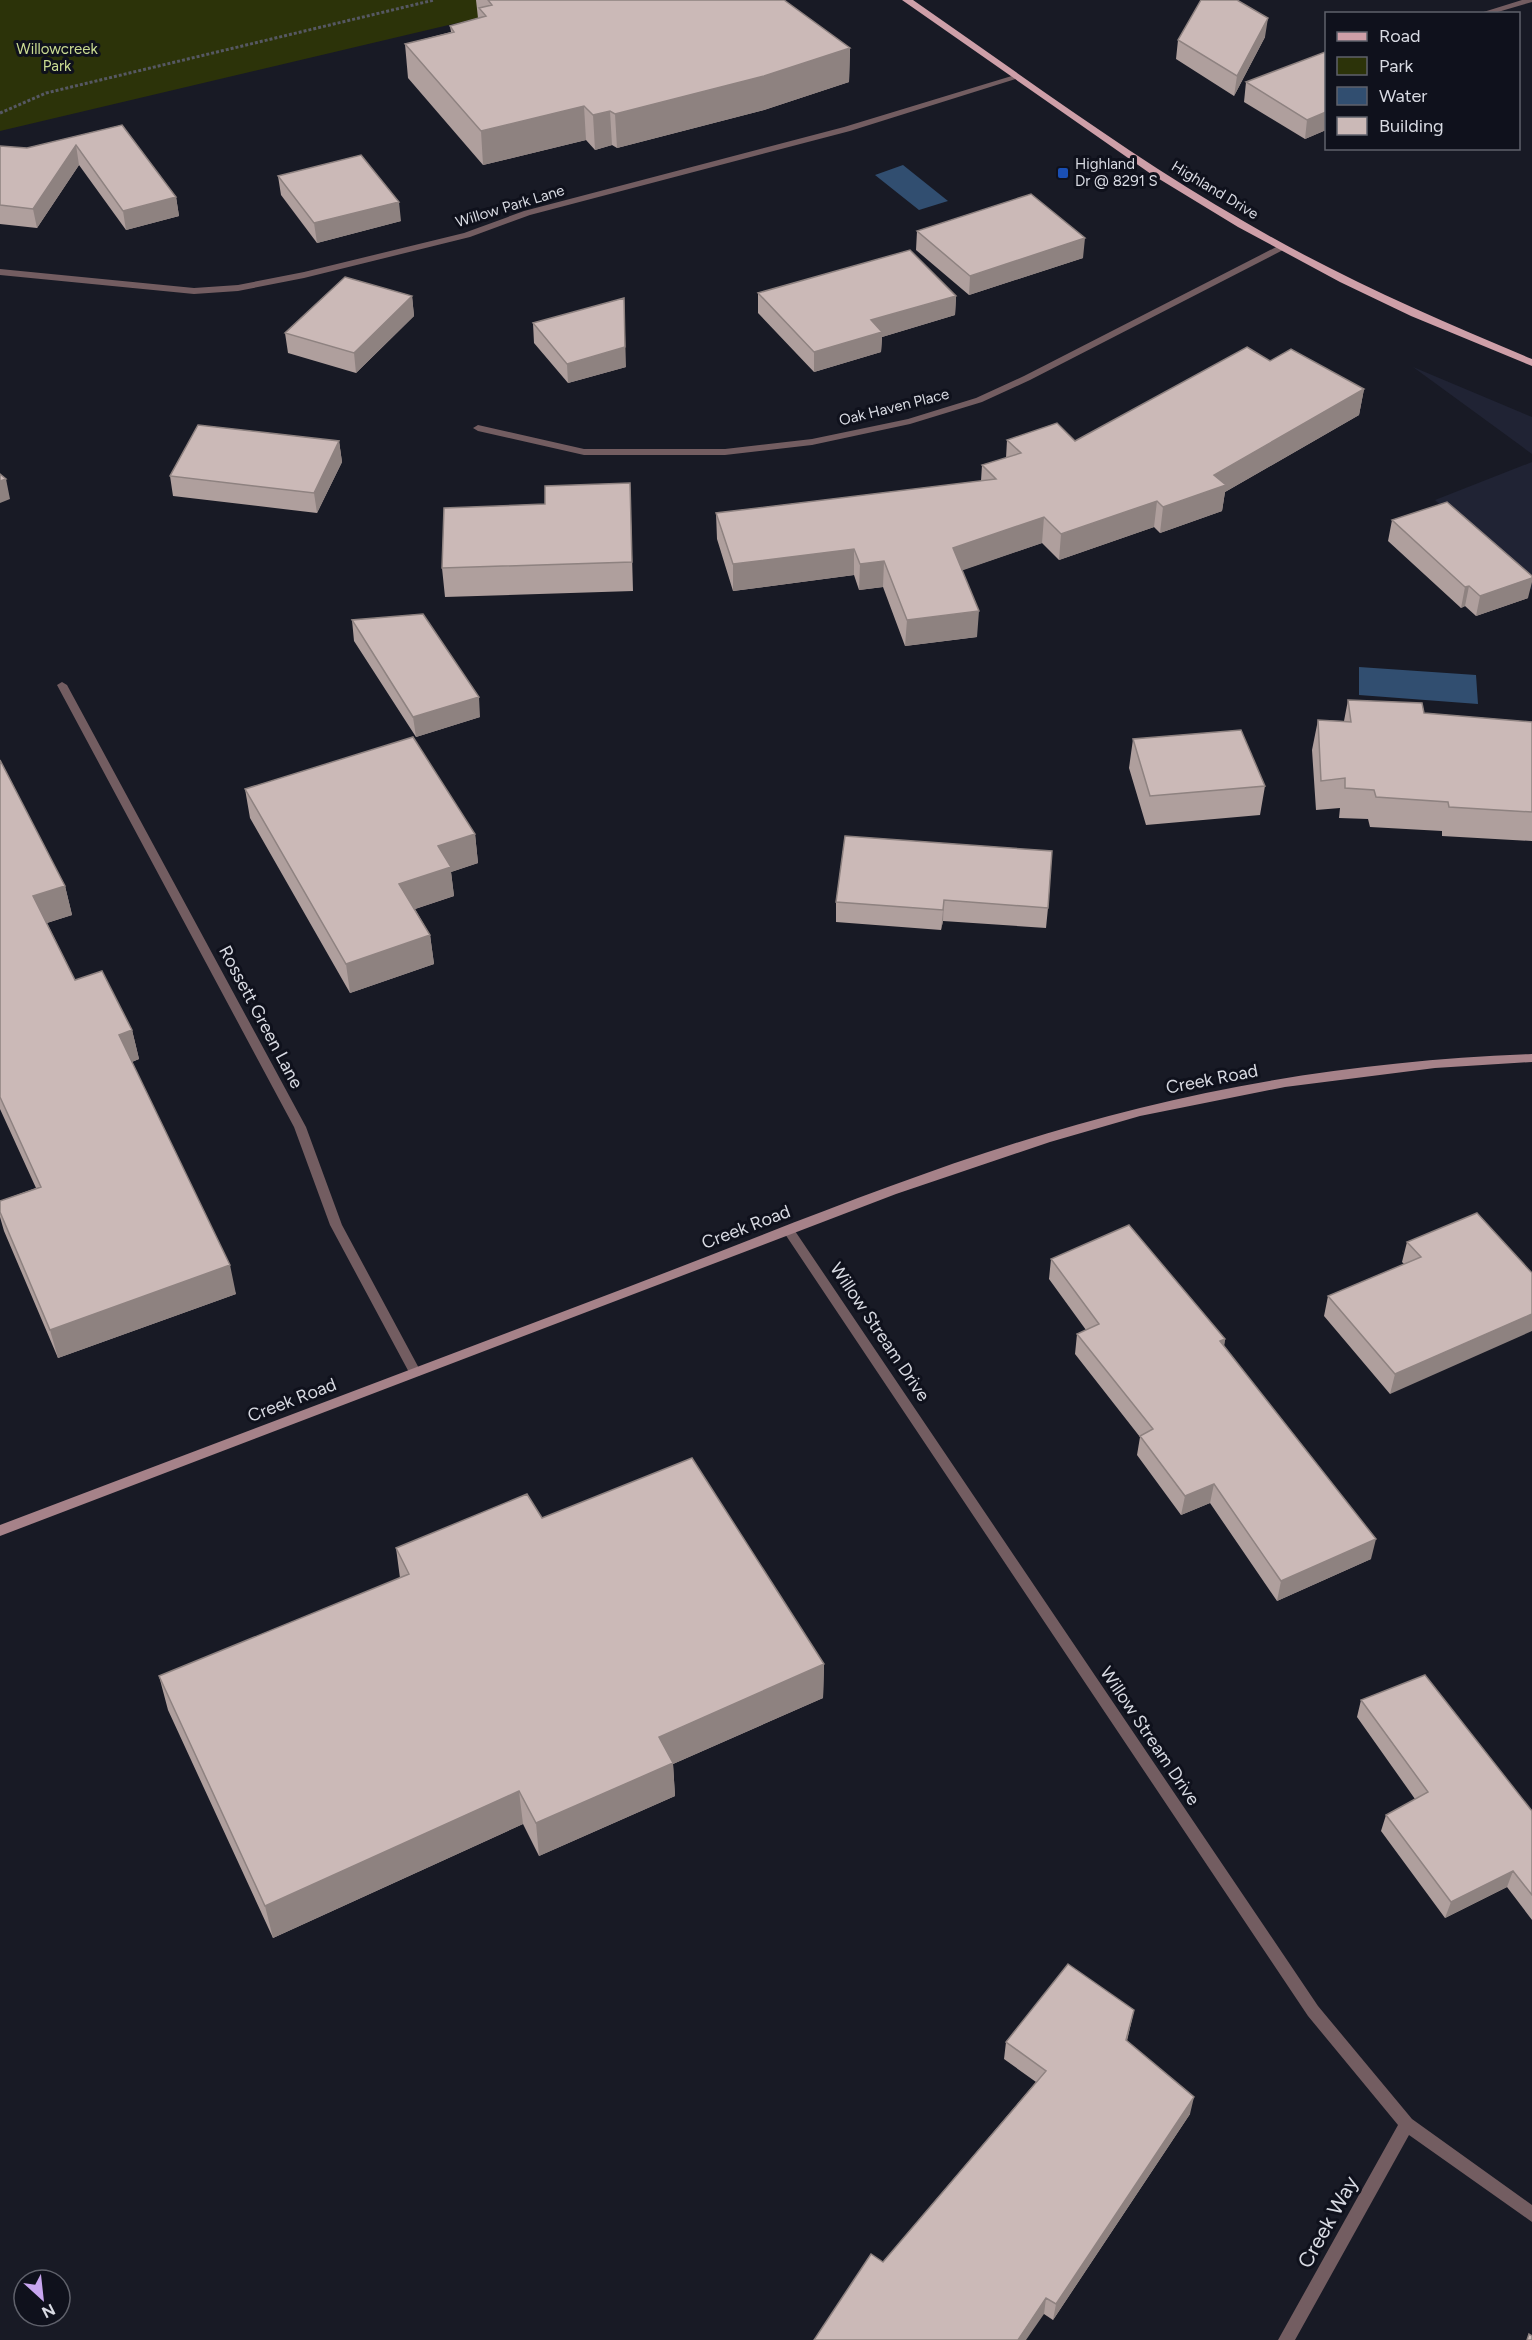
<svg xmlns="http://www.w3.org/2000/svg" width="1532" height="2340" viewBox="0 0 1532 2340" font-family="Figtree,sans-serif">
	<rect width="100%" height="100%" fill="#181a25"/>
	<path fill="#202334" d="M 1413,367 L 1532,417 L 1532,454 Z
		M 1532,462 L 1532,590 L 1435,500 Z"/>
	<path fill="#2c3309" d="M 0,0 L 555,0 L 0,131 Z"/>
	<path fill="#314e70" d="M 903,165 L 948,201 L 919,210 L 875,175 Z
		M 1359,667 L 1476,675 L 1478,704 L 1359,695 Z"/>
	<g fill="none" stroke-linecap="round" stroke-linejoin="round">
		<path stroke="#565862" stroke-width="3" stroke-dasharray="3 2" stroke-linecap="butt" d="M 0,113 L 46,93 L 434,0"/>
		<path fill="#735d61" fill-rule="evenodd" d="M 1522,0 L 1532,0 L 1532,2 L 1491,14 L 1477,14 Z
			M 1015,75 L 1022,77 L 850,131 L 530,215 L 470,237 L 304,278 L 238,291 L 194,294 L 0,275 L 0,269 L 194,288 L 238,285 L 304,272 L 464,233 L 524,211 L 844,127 Z
			M 1282,244 L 1286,247 L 1285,249 L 1030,380 L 982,402 L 910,424 L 812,445 L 725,455 L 584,455 L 478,431 L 473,428 L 478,425 L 584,449 L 725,449 L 812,439 L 908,419 L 976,398 L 1024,376 Z
			M 62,682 L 67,685 L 306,1127 L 342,1225 L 421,1372 L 419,1376 L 411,1376 L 330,1225 L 294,1127 L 57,685 Z
			M 789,1226 L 793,1228 L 1318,2006 L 1412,2119 L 1532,2205 L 1532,2222 L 1409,2135 L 1295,2340 L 1278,2340 L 1398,2125 L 1308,2016 L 785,1234 L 783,1231 L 785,1228 Z"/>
		<path fill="#a68289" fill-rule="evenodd" d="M 1532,1054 L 1532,1062 L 1435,1068 L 1285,1087 L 1140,1116 L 1050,1142 L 896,1194 L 0,1536 L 0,1525 C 209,1446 419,1366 628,1287 C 796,1223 964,1151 1140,1108 C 1268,1076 1400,1059 1532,1054 Z"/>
		<path fill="#ce9fa8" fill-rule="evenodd" d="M 902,0 L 913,0 C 1023,76 1130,156 1245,222 C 1337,276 1434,318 1532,359 L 1532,366 L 1411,316 L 1340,282 L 1238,227 L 1151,174 Z"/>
	</g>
	<path fill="#af9f9d" d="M 476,0 L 784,0 L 850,48 L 849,82 L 764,110 L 617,148 L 612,145 L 595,150 L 586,140 L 483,165 L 408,78 L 405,44 L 451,32 L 450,26 L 478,18 Z
		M 1265,37 L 1234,96 L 1176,59 L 1178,40 Z
		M 1326,53 L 1326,130 L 1305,139 L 1244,102 L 1246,82 Z
		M 122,125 L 176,197 L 179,216 L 126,230 L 79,165 L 37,228 L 0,224 L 0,146 L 27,148 Z
		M 278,176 L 401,221 L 317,243 L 281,195 Z
		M 917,231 L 1083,258 L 969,295 L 916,250 Z
		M 758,293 L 956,296 L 955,315 L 882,337 L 881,352 L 814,372 L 758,313 Z
		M 412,296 L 414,316 L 356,373 L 288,353 L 285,333 Z
		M 533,323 L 626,367 L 568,383 L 534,343 Z
		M 1270,361 L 1364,389 L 1359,415 L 1225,492 L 1222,511 L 1160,533 L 1154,527 L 1059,560 L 1042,543 L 962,570 L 977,637 L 905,646 L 883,587 L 859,590 L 854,575 L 733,591 L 717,539 L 716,513 L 981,481 L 982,465 L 1006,458 L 1007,440 L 1075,441 Z
		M 339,441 L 342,462 L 317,513 L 173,496 L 170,476 Z
		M 630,483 L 633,591 L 445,597 L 442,568 L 545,504 Z
		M 1392,520 L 1528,598 L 1476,616 L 1465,606 L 1461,608 L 1388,541 Z
		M 352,620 L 480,717 L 416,737 L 354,641 Z
		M 1348,700 L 1424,713 L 1532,722 L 1532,841 L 1442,836 L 1442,831 L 1370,827 L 1368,819 L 1339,818 L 1340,808 L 1316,810 L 1312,750 L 1318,720 L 1344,721 Z
		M 1133,739 L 1265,786 L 1260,815 L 1146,825 L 1129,768 Z
		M 0,760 L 65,886 L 72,915 L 47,923 L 75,980 L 132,1030 L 139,1059 L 132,1062 L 236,1294 L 58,1358 L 4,1231 L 0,1217 L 0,1201 L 36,1188 L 0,1109 Z
		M 245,789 L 475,834 L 478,863 L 451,872 L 454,896 L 415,909 L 430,935 L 434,964 L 350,993 L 250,818 Z
		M 845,836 L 1048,908 L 1046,928 L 943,921 L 941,930 L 836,922 L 836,902 Z
		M 1407,1242 L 1532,1273 L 1390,1394 L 1324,1316 L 1328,1296 L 1404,1264 L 1402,1262 Z
		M 1051,1259 L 1225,1339 L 1224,1346 L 1371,1559 L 1277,1601 L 1210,1503 L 1181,1515 L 1137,1455 L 1140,1437 L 1075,1354 L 1077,1334 L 1086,1330 L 1049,1279 Z
		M 542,1518 L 824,1664 L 823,1698 L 673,1764 L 675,1796 L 539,1856 L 523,1824 L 273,1938 L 168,1710 L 159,1676 L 400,1578 L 396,1548 Z
		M 1361,1700 L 1532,1811 L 1532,1920 L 1507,1887 L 1445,1918 L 1381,1831 L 1386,1815 L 1415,1799 L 1357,1717 Z
		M 1134,2010 L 1127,2041 L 1190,2114 L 1053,2320 L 1044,2314 L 883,2262 L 1036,2082 L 1004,2059 L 1006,2042 Z"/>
	<path fill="#8e8280" d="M 1268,18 L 1265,37 L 1234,96 L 1237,76 Z
		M 850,48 L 849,82 L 764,110 L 617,148 L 615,114 Z
		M 584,106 L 586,140 L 483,165 L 481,131 Z
		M 610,111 L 612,145 L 595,150 L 593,115 Z
		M 1326,112 L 1326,130 L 1305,139 L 1307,120 Z
		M 76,145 L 79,165 L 37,228 L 33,209 Z
		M 176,197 L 179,216 L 126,230 L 123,211 Z
		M 399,202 L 401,221 L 317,243 L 314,223 Z
		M 1085,238 L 1083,258 L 969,295 L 970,276 Z
		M 412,296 L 414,316 L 356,373 L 354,353 Z
		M 956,296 L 955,315 L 882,337 L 881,352 L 814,372 L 814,352 L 871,320 Z
		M 624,298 L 626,367 L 568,383 L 567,364 Z
		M 1364,389 L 1359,415 L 1225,492 L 1222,511 L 1160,533 L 1163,507 L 1214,475 Z
		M 339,441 L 342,462 L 317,513 L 314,493 Z
		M 6,479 L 10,499 L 0,503 L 0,481 Z
		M 1157,501 L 1154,527 L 1059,560 L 1061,534 Z
		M 1044,517 L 1042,543 L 952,574 L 953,548 Z
		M 854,549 L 854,575 L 733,591 L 733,564 Z
		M 884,561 L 883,587 L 859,590 L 860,564 Z
		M 1532,578 L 1532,582 L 1528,598 L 1476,616 L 1480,596 Z
		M 1469,586 L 1465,606 L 1461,608 L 1465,587 Z
		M 979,611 L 977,637 L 905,646 L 907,620 Z
		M 479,697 L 480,717 L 416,737 L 413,717 Z
		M 475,834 L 478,863 L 451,872 L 454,896 L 403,913 L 399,884 L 438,846 Z
		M 65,886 L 72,915 L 40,925 L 33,896 Z
		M 944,900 L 943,921 L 941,930 Z
		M 430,935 L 434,964 L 350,993 L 346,964 Z
		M 132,1030 L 139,1059 L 126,1064 L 119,1035 Z
		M 230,1265 L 236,1294 L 58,1358 L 50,1330 Z
		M 1532,1314 L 1532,1331 L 1390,1394 L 1395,1374 Z
		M 1225,1339 L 1222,1359 L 1220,1341 Z
		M 1214,1484 L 1210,1503 L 1181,1515 L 1185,1496 Z
		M 1376,1539 L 1371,1559 L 1277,1601 L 1281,1581 Z
		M 824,1664 L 823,1698 L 673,1764 L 675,1796 L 539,1856 L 536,1823 L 659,1737 Z
		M 519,1791 L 523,1824 L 273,1938 L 265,1906 Z
		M 1513,1871 L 1507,1887 L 1445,1918 L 1451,1902 Z
		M 1194,2097 L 1190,2114 L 1053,2320 L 1056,2304 Z
		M 1046,2298 L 1044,2314 L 1026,2340 L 1018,2340 Z"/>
	<path fill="#cbb9b7" stroke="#8e8280" stroke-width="1.5" d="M 488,0 L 784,0 L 850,48 L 764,76 L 615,114 L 610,111 L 593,115 L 584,106 L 481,131 L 405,44 L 454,32 L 450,26 L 486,16 L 479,8 L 492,5 Z
		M 1201,0 L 1237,0 L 1268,18 L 1237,76 L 1178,40 Z
		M 1325,52 L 1326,53 L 1326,112 L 1307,120 L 1246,82 Z
		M 122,125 L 176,197 L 123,211 L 76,145 L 33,209 L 0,205 L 0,146 L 27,148 Z
		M 361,155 L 399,202 L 314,223 L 278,176 Z
		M 1031,194 L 1085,238 L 970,276 L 917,231 Z
		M 910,250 L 956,296 L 871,320 L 882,332 L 814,352 L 758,293 Z
		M 345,277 L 412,296 L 354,353 L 285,333 Z
		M 624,298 L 625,347 L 567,364 L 533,323 Z
		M 1247,347 L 1270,361 L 1291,349 L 1364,389 L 1214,475 L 1226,485 L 1163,507 L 1157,501 L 1061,534 L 1044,517 L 953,548 L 979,611 L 907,620 L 884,561 L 860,564 L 854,549 L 733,564 L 716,513 L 996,479 L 982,465 L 1021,453 L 1007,440 L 1057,423 L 1075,441 Z
		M 198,425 L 339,441 L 314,493 L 170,476 Z
		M 0,474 L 6,479 L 0,481 Z
		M 630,483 L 632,562 L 442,568 L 444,508 L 545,504 L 545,486 Z
		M 1447,502 L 1532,576 L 1532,578 L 1480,596 L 1469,586 L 1465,587 L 1392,520 Z
		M 423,614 L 479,697 L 413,717 L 352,620 Z
		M 1348,700 L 1422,703 L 1424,713 L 1532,722 L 1532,812 L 1449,807 L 1448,802 L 1376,797 L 1374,790 L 1345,788 L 1345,778 L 1321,781 L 1318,720 L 1351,722 Z
		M 1241,730 L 1265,786 L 1150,796 L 1133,739 Z
		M 413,737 L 475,834 L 438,846 L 451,867 L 399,884 L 430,935 L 346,964 L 245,789 Z
		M 0,760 L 65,886 L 33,896 L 75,980 L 102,971 L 132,1030 L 119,1035 L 230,1265 L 50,1330 L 0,1212 L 0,1201 L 41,1187 L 0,1097 Z
		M 845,836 L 1052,851 L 1048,908 L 944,900 L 943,910 L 836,902 Z
		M 1477,1213 L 1532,1273 L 1532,1314 L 1395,1374 L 1328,1296 L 1421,1257 L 1407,1242 Z
		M 1129,1225 L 1225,1339 L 1220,1341 L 1376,1539 L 1281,1581 L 1214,1484 L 1185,1496 L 1140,1436 L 1153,1429 L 1077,1334 L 1099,1324 L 1051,1259 Z
		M 692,1458 L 824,1664 L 659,1737 L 673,1763 L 536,1823 L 519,1791 L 265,1906 L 159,1676 L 409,1574 L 396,1548 L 527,1494 L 542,1518 Z
		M 1425,1675 L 1532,1811 L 1532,1895 L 1513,1871 L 1451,1902 L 1386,1815 L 1428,1792 L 1361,1700 Z
		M 1068,1964 L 1134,2010 L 1126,2040 L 1194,2097 L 1056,2304 L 1046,2298 L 1018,2340 L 814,2340 L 871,2254 L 883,2262 L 1046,2071 L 1006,2042 Z
		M 1529,2334 L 1532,2336 L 1532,2340 L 1527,2340 Z"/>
	<rect fill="#1a4fb4" stroke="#0f111c" stroke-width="2" x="1057" y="167" width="12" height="12" rx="3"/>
	<g text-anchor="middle" stroke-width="6" stroke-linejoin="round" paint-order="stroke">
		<g font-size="15" fill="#cbdc93" stroke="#0f111c">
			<text x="57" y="54">Willowcreek<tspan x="57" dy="17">Park</tspan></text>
		</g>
		<g font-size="15" fill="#d8dae2" stroke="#0f111c" text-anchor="start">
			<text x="1075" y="169">Highland<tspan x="1075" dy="17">Dr @ 8291 S</tspan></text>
		</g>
		<g font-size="15" fill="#d8dae2" stroke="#0f111c">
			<text transform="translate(1215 190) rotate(31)" y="5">Highland Drive</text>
			<text transform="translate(510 206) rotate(-17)" y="5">Willow Park Lane</text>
			<text transform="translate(894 407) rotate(-14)" y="5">Oak Haven Place</text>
		</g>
		<g font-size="18" fill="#d8dae2" stroke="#0f111c">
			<text transform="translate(261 1017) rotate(62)" y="6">Rossett Green Lane</text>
			<text transform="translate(1212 1079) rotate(-11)" y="6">Creek Road</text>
			<text transform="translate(746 1227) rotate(-21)" y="6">Creek Road</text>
			<text transform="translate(880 1332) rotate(56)" y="6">Willow Stream Drive</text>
			<text transform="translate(292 1400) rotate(-21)" y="6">Creek Road</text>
			<text transform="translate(1150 1736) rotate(56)" y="6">Willow Stream Drive</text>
		</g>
		<g font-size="21" fill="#d8dae2" stroke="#0f111c">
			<text transform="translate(1328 2222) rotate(-61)" y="7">Creek Way</text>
		</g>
	</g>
	<rect x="1325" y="12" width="195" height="138" fill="#0f111c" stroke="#5f616b" stroke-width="1.5"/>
	<rect x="1337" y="32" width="30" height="9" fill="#ce9fa8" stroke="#5f616b" stroke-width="1.5"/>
	<text x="1379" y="42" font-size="18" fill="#d8dae2">Road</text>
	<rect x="1337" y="57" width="30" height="18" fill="#2c3309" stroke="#5f616b" stroke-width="1.5"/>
	<text x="1379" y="72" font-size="18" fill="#d8dae2">Park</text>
	<rect x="1337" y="87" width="30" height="18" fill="#314e70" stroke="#5f616b" stroke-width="1.5"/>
	<text x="1379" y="102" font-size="18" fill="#d8dae2">Water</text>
	<rect x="1337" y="117" width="30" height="18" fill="#cbb9b7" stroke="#5f616b" stroke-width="1.5"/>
	<text x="1379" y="132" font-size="18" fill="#d8dae2">Building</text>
	<g transform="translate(42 2298) rotate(153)"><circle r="28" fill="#0f111c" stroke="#5f616b" stroke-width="1.5"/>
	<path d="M0-4.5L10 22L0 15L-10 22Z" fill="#c8a6ef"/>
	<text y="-9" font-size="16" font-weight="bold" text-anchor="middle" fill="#d8dae2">N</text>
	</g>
</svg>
